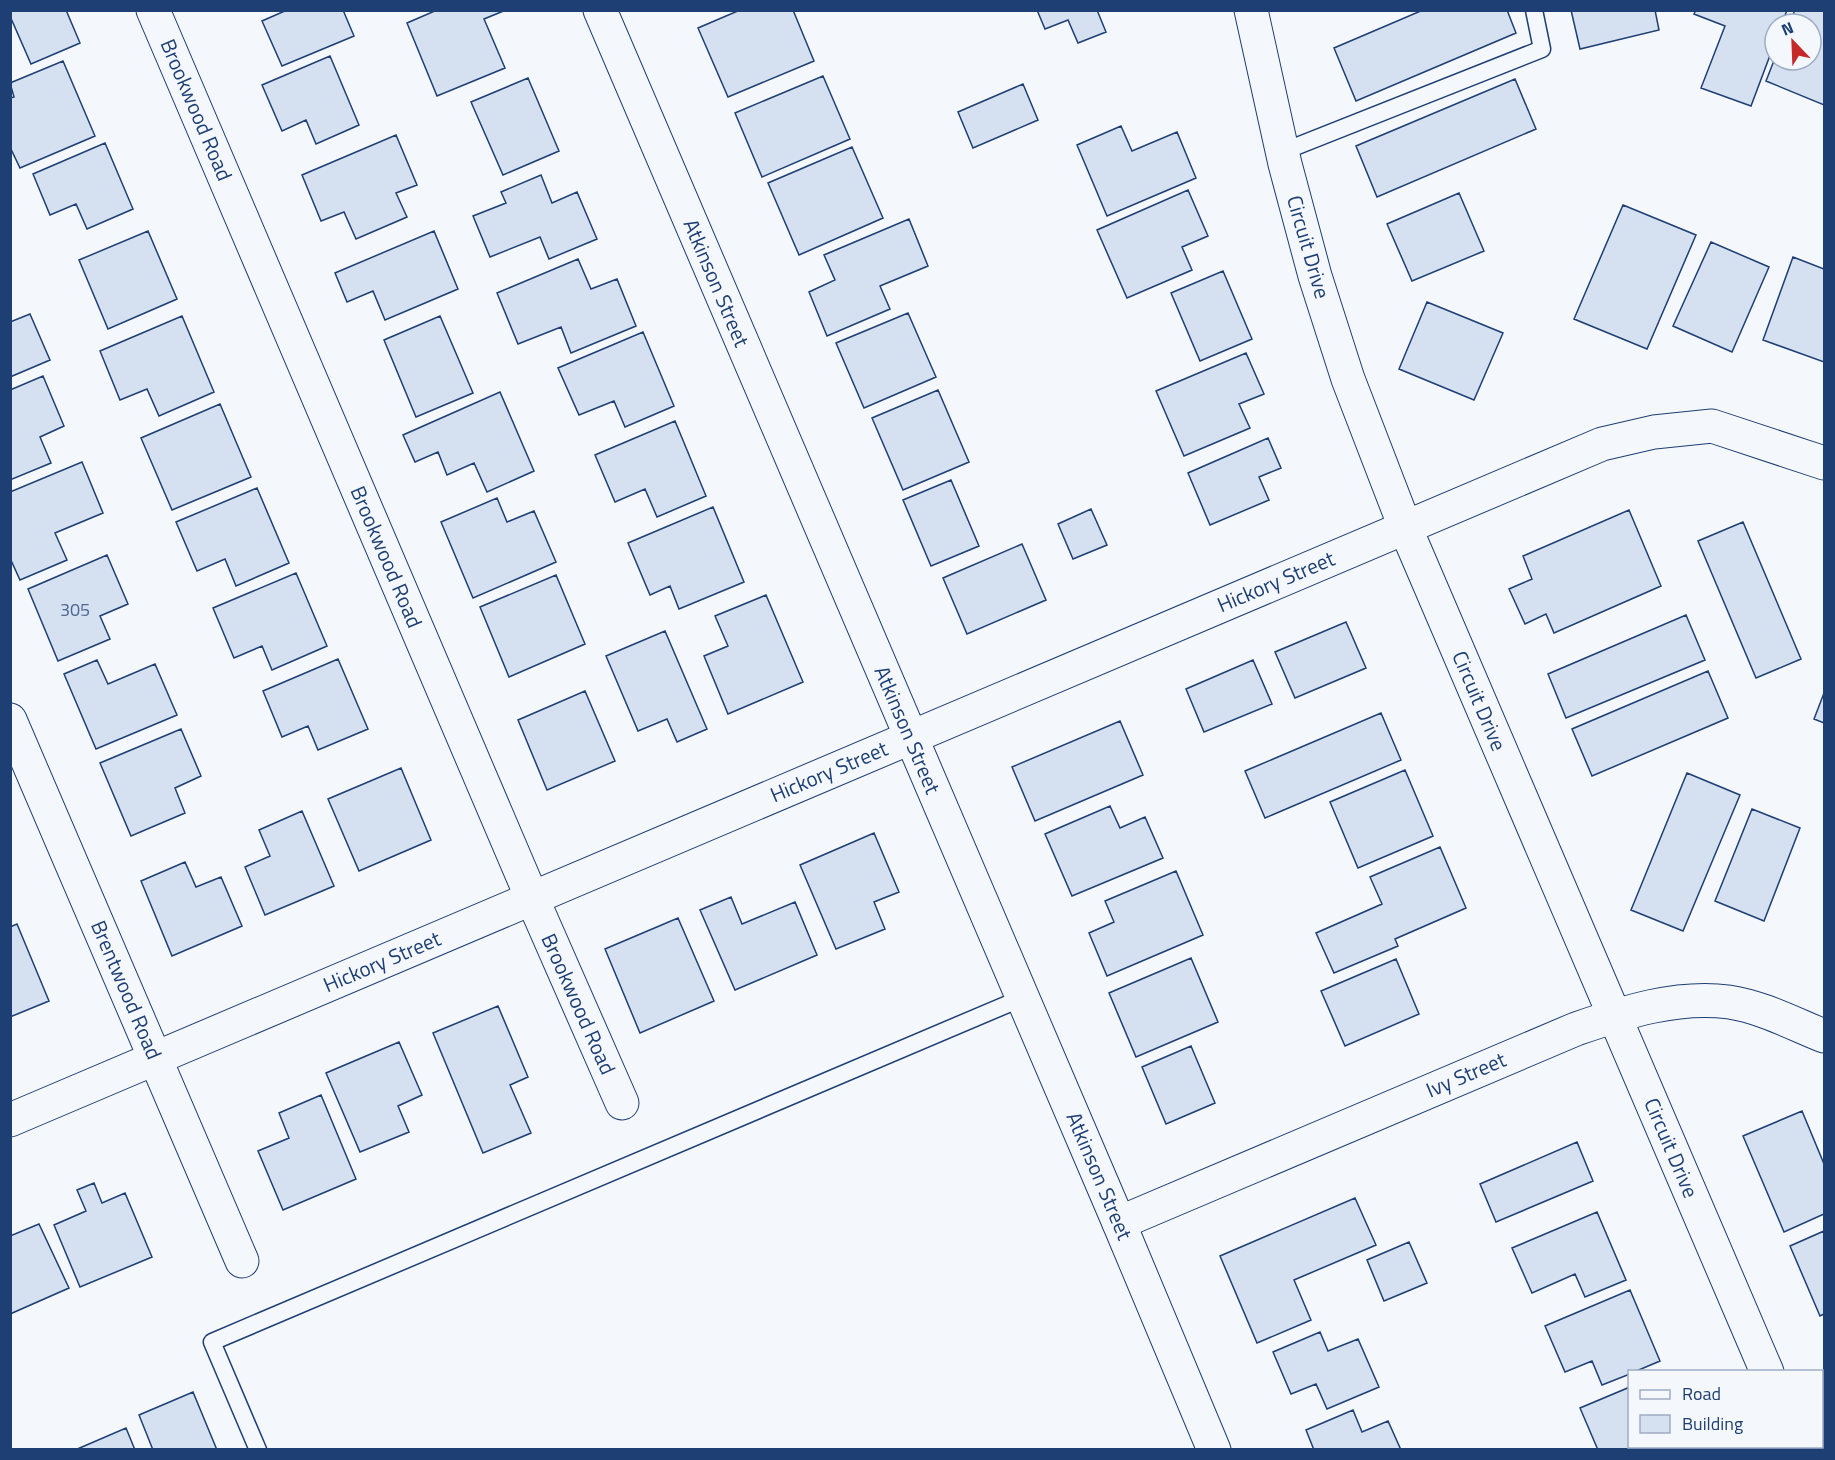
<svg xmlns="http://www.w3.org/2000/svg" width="1835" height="1460" viewBox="0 0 1835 1460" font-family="'Titillium Web',sans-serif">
	<rect width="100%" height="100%" fill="#f4f7fb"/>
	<path fill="#d5e0f0" stroke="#1d3f73" stroke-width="1.5" d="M 10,10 L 66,10 L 80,43 L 31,64 L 10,16 Z
		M 343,10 L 354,36 L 282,66 L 262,21 L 287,10 Z
		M 437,10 L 506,10 L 484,19 L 505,68 L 437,96 L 407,23 Z
		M 740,10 L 793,10 L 814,61 L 728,97 L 698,28 Z
		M 1037,10 L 1097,10 L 1106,32 L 1078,43 L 1068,20 L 1045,29 Z
		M 1423,10 L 1507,10 L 1516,33 L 1356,101 L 1334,48 Z
		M 1571,10 L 1655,10 L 1659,30 L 1580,49 Z
		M 1696,10 L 1787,10 L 1782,24 L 1775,24 L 1775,42 L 1751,106 L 1701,88 L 1725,26 L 1694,14 Z
		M 1795,10 L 1824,10 L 1824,105 L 1766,81 L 1775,58 L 1775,60 L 1811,60 L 1811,24 L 1789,24 Z
		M 330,56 L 359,125 L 316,144 L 306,120 L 282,131 L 262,85 Z
		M 63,61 L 95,136 L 20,168 L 10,147 L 10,98 L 14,97 L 10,83 Z
		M 823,76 L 850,139 L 762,177 L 735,113 Z
		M 528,78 L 559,151 L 503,175 L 471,102 Z
		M 1515,79 L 1536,129 L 1377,197 L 1356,146 Z
		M 1023,84 L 1038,120 L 973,148 L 958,112 Z
		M 1121,126 L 1132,151 L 1177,132 L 1196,178 L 1107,216 L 1077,145 Z
		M 396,135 L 417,185 L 396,193 L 407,217 L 356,239 L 344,212 L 321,221 L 302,175 Z
		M 105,143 L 133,209 L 87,229 L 76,204 L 50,215 L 33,174 Z
		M 852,147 L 883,218 L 799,255 L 768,183 Z
		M 541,175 L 552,203 L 577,192 L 597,239 L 549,259 L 540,237 L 490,257 L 473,216 L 506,203 L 501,192 Z
		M 1188,190 L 1208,236 L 1182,247 L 1192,270 L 1127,298 L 1097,230 Z
		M 1459,193 L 1484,251 L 1412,281 L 1387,224 Z
		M 1623,205 L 1696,235 L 1647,349 L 1574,319 Z
		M 909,219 L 928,266 L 880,286 L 890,309 L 827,336 L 809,292 L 835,280 L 824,255 Z
		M 148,231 L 177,299 L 108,329 L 79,260 Z
		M 434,231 L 458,289 L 385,320 L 373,291 L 347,302 L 335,273 Z
		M 1711,242 L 1769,267 L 1732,352 L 1673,326 Z
		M 1793,257 L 1824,269 L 1824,362 L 1763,340 Z
		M 578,259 L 591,289 L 617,279 L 636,326 L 571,353 L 561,327 L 518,344 L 497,293 Z
		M 1223,271 L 1252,339 L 1200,361 L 1171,293 Z
		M 1427,302 L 1503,333 L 1474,400 L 1399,369 Z
		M 908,313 L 936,377 L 864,408 L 836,343 Z
		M 30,314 L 50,360 L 10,377 L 10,322 Z
		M 182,316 L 214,392 L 159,416 L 147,389 L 120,400 L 100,351 Z
		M 440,316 L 473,393 L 416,417 L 384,340 Z
		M 643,332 L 674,406 L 625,427 L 614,401 L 579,415 L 558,368 Z
		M 1246,353 L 1264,394 L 1239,404 L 1250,428 L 1184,456 L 1156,391 Z
		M 43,376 L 64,426 L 40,437 L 51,463 L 10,480 L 10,390 Z
		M 938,390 L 969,462 L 903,490 L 872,418 Z
		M 500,392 L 534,471 L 487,492 L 474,463 L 447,475 L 438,452 L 415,462 L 403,435 Z
		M 220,404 L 251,477 L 172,510 L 141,438 Z
		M 675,421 L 706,496 L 657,517 L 645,489 L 615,502 L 595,455 Z
		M 1268,438 L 1281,468 L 1259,477 L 1269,500 L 1210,525 L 1188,473 Z
		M 82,462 L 103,513 L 55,533 L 67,560 L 20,580 L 10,558 L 10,492 Z
		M 951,480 L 979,546 L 931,566 L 903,500 Z
		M 257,488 L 289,563 L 236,586 L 225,559 L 197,571 L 176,522 Z
		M 497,498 L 507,522 L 534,511 L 556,562 L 473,598 L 441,522 Z
		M 713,507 L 744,582 L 679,609 L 670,586 L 650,595 L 628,543 Z
		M 1091,509 L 1107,545 L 1073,559 L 1058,524 Z
		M 1629,510 L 1661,586 L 1554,633 L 1546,614 L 1525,624 L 1509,589 L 1532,579 L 1523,556 Z
		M 1743,522 L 1801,659 L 1756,678 L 1698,541 Z
		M 1022,544 L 1046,600 L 967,634 L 943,578 Z
		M 107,555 L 128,604 L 100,616 L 110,639 L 58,661 L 28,589 Z
		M 296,573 L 327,646 L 272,670 L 262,646 L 234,658 L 213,608 Z
		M 556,575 L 585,644 L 509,677 L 480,607 Z
		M 766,595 L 803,682 L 728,714 L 704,656 L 728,646 L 715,616 Z
		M 1686,615 L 1705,660 L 1566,718 L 1548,674 Z
		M 1346,622 L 1366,668 L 1295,698 L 1275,652 Z
		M 665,631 L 707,729 L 677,742 L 667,719 L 638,731 L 606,656 Z
		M 338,659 L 368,729 L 318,750 L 308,726 L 282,737 L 263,691 Z
		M 97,660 L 108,684 L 155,664 L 177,715 L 96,749 L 64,674 Z
		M 1253,660 L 1272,704 L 1204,732 L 1186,689 Z
		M 1708,671 L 1728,718 L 1592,776 L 1572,729 Z
		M 585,691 L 615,761 L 547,790 L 518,720 Z
		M 1824,693 L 1824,723 L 1814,719 Z
		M 1381,713 L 1401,760 L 1265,818 L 1245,771 Z
		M 1120,721 L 1143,775 L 1035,821 L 1012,767 Z
		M 181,729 L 201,776 L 175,788 L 185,813 L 131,836 L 100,763 Z
		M 401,768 L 431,840 L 359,871 L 328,799 Z
		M 1405,770 L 1433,836 L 1358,868 L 1330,802 Z
		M 1687,773 L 1740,795 L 1683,931 L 1631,910 Z
		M 1110,806 L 1120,828 L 1145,817 L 1163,858 L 1072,896 L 1045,834 Z
		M 1752,809 L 1800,828 L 1764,921 L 1715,901 Z
		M 302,811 L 334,886 L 265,915 L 245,867 L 270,856 L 259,830 Z
		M 874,833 L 899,892 L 874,902 L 885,929 L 836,949 L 800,865 Z
		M 1440,847 L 1466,908 L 1395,939 L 1398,946 L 1334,973 L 1316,933 L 1382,904 L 1370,877 Z
		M 185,862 L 196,887 L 221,877 L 242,926 L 172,956 L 141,881 Z
		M 1176,871 L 1203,935 L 1107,976 L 1089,933 L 1114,922 L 1105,901 Z
		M 731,897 L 742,924 L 795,902 L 817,955 L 735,990 L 700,910 Z
		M 678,918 L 714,1001 L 640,1033 L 605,949 Z
		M 17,924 L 49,1001 L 10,1017 L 10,927 Z
		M 1191,958 L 1218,1022 L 1136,1057 L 1109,993 Z
		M 1396,959 L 1419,1014 L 1345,1046 L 1321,991 Z
		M 498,1006 L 528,1077 L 510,1085 L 531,1133 L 483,1153 L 433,1033 Z
		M 399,1042 L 422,1095 L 398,1106 L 409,1132 L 360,1152 L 326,1073 Z
		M 1191,1046 L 1215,1103 L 1166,1124 L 1142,1067 Z
		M 321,1095 L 356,1179 L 283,1210 L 258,1151 L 289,1138 L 279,1113 Z
		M 1802,1111 L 1824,1164 L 1824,1214 L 1784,1232 L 1743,1136 Z
		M 1577,1142 L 1593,1181 L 1496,1222 L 1480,1184 Z
		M 94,1183 L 102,1203 L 125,1193 L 152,1257 L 80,1287 L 54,1225 L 86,1211 L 77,1190 Z
		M 1355,1198 L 1376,1245 L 1294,1280 L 1311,1320 L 1257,1343 L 1220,1256 Z
		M 1597,1212 L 1626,1280 L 1585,1297 L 1575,1274 L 1532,1293 L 1512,1248 Z
		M 39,1224 L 69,1288 L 10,1314 L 10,1236 Z
		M 1824,1231 L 1824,1314 L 1820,1316 L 1790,1246 Z
		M 1409,1242 L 1427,1283 L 1384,1301 L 1367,1260 Z
		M 1630,1290 L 1660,1361 L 1634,1372 L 1630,1372 L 1630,1374 L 1602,1385 L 1592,1361 L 1565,1372 L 1545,1326 Z
		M 1320,1332 L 1328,1351 L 1358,1339 L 1379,1387 L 1327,1409 L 1316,1384 L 1291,1394 L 1273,1352 Z
		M 1630,1387 L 1630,1446 L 1674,1446 L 1667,1450 L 1598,1450 L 1580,1408 Z
		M 193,1392 L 217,1450 L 153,1450 L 139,1415 Z
		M 1353,1410 L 1362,1432 L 1388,1421 L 1401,1450 L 1314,1450 L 1306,1430 Z
		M 126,1428 L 135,1450 L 75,1450 Z"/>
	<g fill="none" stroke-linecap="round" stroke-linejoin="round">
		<g stroke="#1d3f73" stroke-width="19">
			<path id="service" d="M 1282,152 L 1542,49 L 1534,10
				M 258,1450 L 212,1342 L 1022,998"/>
		</g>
		<g stroke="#1d3f73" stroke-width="35">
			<path id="minor" d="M 153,10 L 532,898 L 622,1103
				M 1251,10 L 1285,164 L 1315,276 L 1348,379 L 1405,527 L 1767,1372
				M 10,720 L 242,1261
				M 10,1120 L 1602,444 L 1654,432 L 1712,426 L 1824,463
				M 1119,1223 L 1576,1029 C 1625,1012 1677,995 1729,1002 C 1762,1007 1794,1024 1824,1036
				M 1799,1446 L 1801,1450"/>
		</g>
		<g stroke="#1d3f73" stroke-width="35">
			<path id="tertiary" d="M 600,10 L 1119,1223 L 1214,1450"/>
		</g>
		<use href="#service" stroke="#f4f7fb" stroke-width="16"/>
		<use href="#minor" stroke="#f4f7fb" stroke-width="33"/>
		<use href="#tertiary" stroke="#f4f7fb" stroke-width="33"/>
	</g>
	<g text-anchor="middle" stroke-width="4.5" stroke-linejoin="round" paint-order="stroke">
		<g font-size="18" fill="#4b6792">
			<text x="75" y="616">305</text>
		</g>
		<g font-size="21" fill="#1d3f73" stroke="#f4f7fb">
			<text transform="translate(196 110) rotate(67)" y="7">Brookwood Road</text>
			<text transform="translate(1308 247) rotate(74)" y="7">Circuit Drive</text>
			<text transform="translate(716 283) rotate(67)" y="7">Atkinson Street</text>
			<text transform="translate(386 557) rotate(67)" y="7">Brookwood Road</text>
			<text transform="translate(1276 582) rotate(-23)" y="7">Hickory Street</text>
			<text transform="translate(1479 701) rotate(67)" y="7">Circuit Drive</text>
			<text transform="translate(907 730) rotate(67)" y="7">Atkinson Street</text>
			<text transform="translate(829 772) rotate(-23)" y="7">Hickory Street</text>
			<text transform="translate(382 962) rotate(-23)" y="7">Hickory Street</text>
			<text transform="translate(126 990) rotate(67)" y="7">Brentwood Road</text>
			<text transform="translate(578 1004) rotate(66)" y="7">Brookwood Road</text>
			<text transform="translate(1466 1075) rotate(-23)" y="7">Ivy Street</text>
			<text transform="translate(1671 1148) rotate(67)" y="7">Circuit Drive</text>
			<text transform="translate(1099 1176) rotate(67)" y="7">Atkinson Street</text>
		</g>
	</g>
	<rect width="1835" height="1460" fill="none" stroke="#1d3f73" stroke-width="24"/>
	<rect x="1628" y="1370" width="195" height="78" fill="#f4f7fb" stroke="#9eadc5" stroke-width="1.5"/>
	<rect x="1640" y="1390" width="30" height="9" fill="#f4f7fb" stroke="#9eadc5" stroke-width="1.5"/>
	<text x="1682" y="1400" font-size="18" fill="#1d3f73">Road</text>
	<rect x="1640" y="1415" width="30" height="18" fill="#d5e0f0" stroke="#9eadc5" stroke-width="1.5"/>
	<text x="1682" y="1430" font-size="18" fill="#1d3f73">Building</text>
	<g transform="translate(1793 42) rotate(337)"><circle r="28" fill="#f4f7fb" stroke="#9eadc5" stroke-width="1.5"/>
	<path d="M0-4.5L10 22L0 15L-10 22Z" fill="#c62828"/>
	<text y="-9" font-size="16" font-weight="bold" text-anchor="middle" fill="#1d3f73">N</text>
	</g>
</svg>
